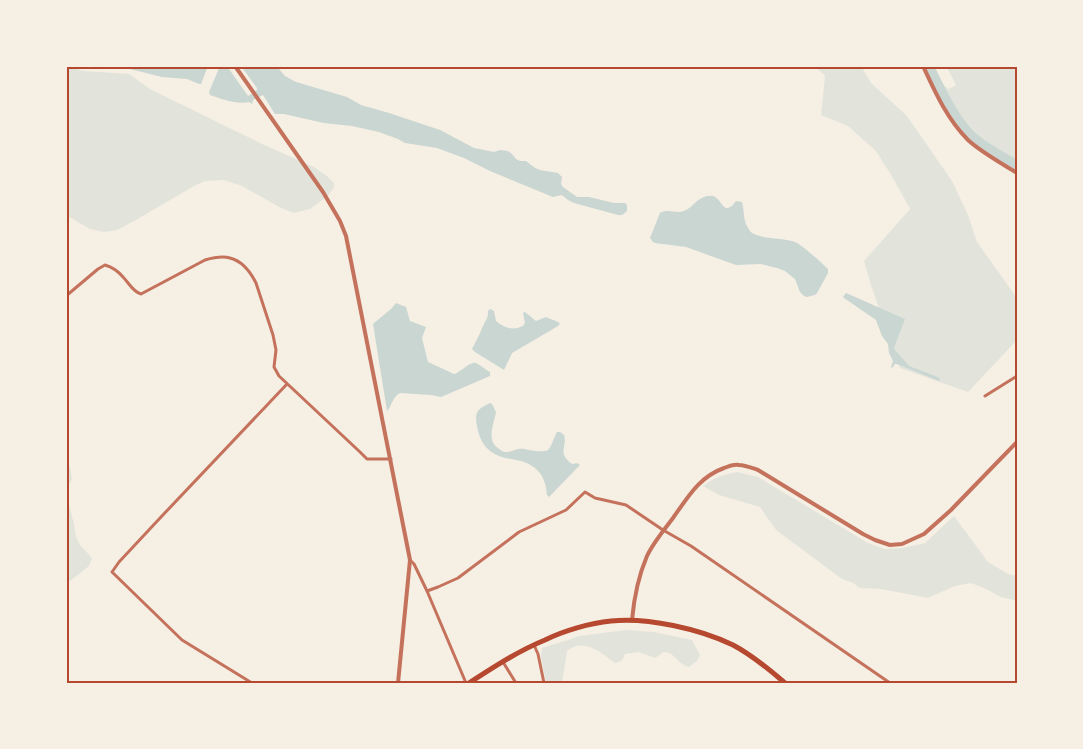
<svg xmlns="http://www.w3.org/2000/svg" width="1083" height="749" viewBox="0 0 1083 749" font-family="'PT Sans Narrow',sans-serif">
	<rect width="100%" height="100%" fill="#f6efe4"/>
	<path fill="#e2e4dc" d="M 66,66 L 84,71 L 129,74 L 150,89 L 262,144 L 314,167 L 327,176 L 334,183 L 334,187 L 328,196 L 310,209 L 294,213 L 281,208 L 242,186 L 224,180 L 205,181 L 194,186 L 136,220 L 117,230 L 104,232 L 90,229 L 66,215 Z
		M 811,66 L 861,66 L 871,83 L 907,116 L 952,181 L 968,215 L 977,242 L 1017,298 L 1017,340 L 968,392 L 900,368 L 871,285 L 864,261 L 910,209 L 893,178 L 876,151 L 848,126 L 821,115 L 825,76 L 817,68 Z
		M 925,66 L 932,66 L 941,84 L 949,89 L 956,85 L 946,66 L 1017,66 L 1017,168 C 1005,161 991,155 980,146 C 954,125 941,95 925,66 Z
		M 66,460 L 70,467 L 72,479 L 67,489 L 67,498 L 74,524 L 76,537 L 80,545 L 92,558 L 89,566 L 66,584 Z
		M 737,472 L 758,477 L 868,543 L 885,549 L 902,548 L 925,543 L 954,516 L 988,562 L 1008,574 L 1017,576 L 1017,601 L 1001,597 L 984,588 L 971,583 L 955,586 L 928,598 L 881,589 L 860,588 L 853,583 L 842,579 L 776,530 L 760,507 L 719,495 L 703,486 C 715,477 722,475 737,472 Z
		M 626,630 L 654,632 L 692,640 L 700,655 L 697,661 L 689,667 C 677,664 676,653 664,652 L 655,658 L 639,652 L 625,654 C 623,660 621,662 615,663 C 601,653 584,637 567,651 L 562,683 L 546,683 L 541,657 L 542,648 L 571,639 L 579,636 Z"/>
	<path fill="#c9d6d2" d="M 118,66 L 208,66 L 201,84 L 199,84 L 187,79 L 162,77 Z
		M 220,66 L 227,66 L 248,96 L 257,90 L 257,88 L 241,66 L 278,66 L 279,69 L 285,76 L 296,82 L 347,97 L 361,105 L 389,113 L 440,130 L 474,148 L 494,152 L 500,150 L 508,151 L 512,154 L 516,159 L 520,161 L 526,161 L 535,168 L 540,170 L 558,173 L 562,177 L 561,184 L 563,187 L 577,197 L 589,197 L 614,203 L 625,203 L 627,205 L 627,211 L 622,215 L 618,215 L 574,203 L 568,200 L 562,195 L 553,197 L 490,171 L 464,158 L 437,148 L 405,143 L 398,139 L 379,132 L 352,126 L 324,123 L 284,114 L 275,114 L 263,95 L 253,100 L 252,104 L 249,102 C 238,105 221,99 210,95 L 209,92 Z
		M 707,196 C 710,196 713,195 715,197 C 720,199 724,212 730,207 C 733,206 734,203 736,201 L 742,202 C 745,213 742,220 750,231 C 758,240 783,237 795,242 C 802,245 822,263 828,269 L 828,273 L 817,293 L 815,295 L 807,297 L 804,296 L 800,292 L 795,279 L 785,271 L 777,268 L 761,264 L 736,265 L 686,247 L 655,243 L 653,242 L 650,238 L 660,213 C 668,208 675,214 684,211 C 693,208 695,199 707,196 Z
		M 846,293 L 905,319 L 894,348 L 895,350 L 909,366 L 940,378 L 939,381 L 897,364 L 895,364 L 892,368 L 891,367 L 893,361 L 889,353 L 888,344 L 882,336 L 876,320 L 844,298 L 843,297 Z
		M 396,303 L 406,307 L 410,321 L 426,327 L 422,338 L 428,362 L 454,374 C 460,373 470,361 476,363 C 481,365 485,370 490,372 L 490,376 L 441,397 L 431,395 L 400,393 C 392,397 392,406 387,411 L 373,324 L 392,308 Z
		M 490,309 L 494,311 L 496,321 C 505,328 512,331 523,326 L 525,323 L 523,313 L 525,312 L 536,321 L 546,317 L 558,322 L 560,324 L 558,326 L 512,353 L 504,370 L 475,352 L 472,349 C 476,341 480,334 483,326 C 486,319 488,320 488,311 Z
		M 490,403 L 492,404 L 496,412 C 494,424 486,440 498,448 C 500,450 503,452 505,452 C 511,453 515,448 524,449 C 529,450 543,453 548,450 C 552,446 554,437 557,432 L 560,432 L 564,435 C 568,447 556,452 572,464 L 577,463 L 580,465 L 549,497 L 547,495 C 546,483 543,473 532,466 C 524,460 515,460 506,458 C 488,454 480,443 477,426 C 474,411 478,409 490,403 Z"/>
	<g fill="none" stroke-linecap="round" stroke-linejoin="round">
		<path stroke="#c9d6d2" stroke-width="11" d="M 928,66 C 940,89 954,122 974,139 C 987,150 1002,157 1017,166"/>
		<path stroke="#c5725c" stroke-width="3" d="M 1017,75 L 1017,80
			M 66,296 L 98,269 L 105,265 C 112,267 118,271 123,277 C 129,283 133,292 141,294 L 205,260 C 212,258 223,256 230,258 C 242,261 251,273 256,283 L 273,335 L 276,350 L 274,367 L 279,376 L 360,452 L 367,459 L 391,459
			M 985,396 L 1017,376
			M 410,560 L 414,564 L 427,591 L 466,683
			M 427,591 L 438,587 L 458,578 L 519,532 L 566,510 L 585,492 L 595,498 L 626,505 L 663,530 L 691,546 L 890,683
			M 534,645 L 538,654 L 544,683
			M 503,662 L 516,683
			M 252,683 L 182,640 L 112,572 L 119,562 L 161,517 L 287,384"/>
		<path stroke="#c5725c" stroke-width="4" d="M 235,66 L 323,192 L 340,221 L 346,236 L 410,560 L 398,683
			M 923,66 C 935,92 947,119 968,140 C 981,152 1001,163 1017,173
			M 632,620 C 634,598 638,577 647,556 C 653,543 664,530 673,518 C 688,497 699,477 724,468 C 729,466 734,464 739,465 C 745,465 752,468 758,470 L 863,534 L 875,540 L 890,545 L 902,544 L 924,534 L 951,510 L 1017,442"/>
		<path stroke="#b5482f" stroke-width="5" d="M 469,683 C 494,667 518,651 545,640 C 563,631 590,623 611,621 C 647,617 700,629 733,645 C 750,654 770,670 785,683"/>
	</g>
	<rect width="1083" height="749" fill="none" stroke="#f6efe4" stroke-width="135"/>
	<rect x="68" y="68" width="948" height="614" fill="none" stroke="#b5482f" stroke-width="2"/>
</svg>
